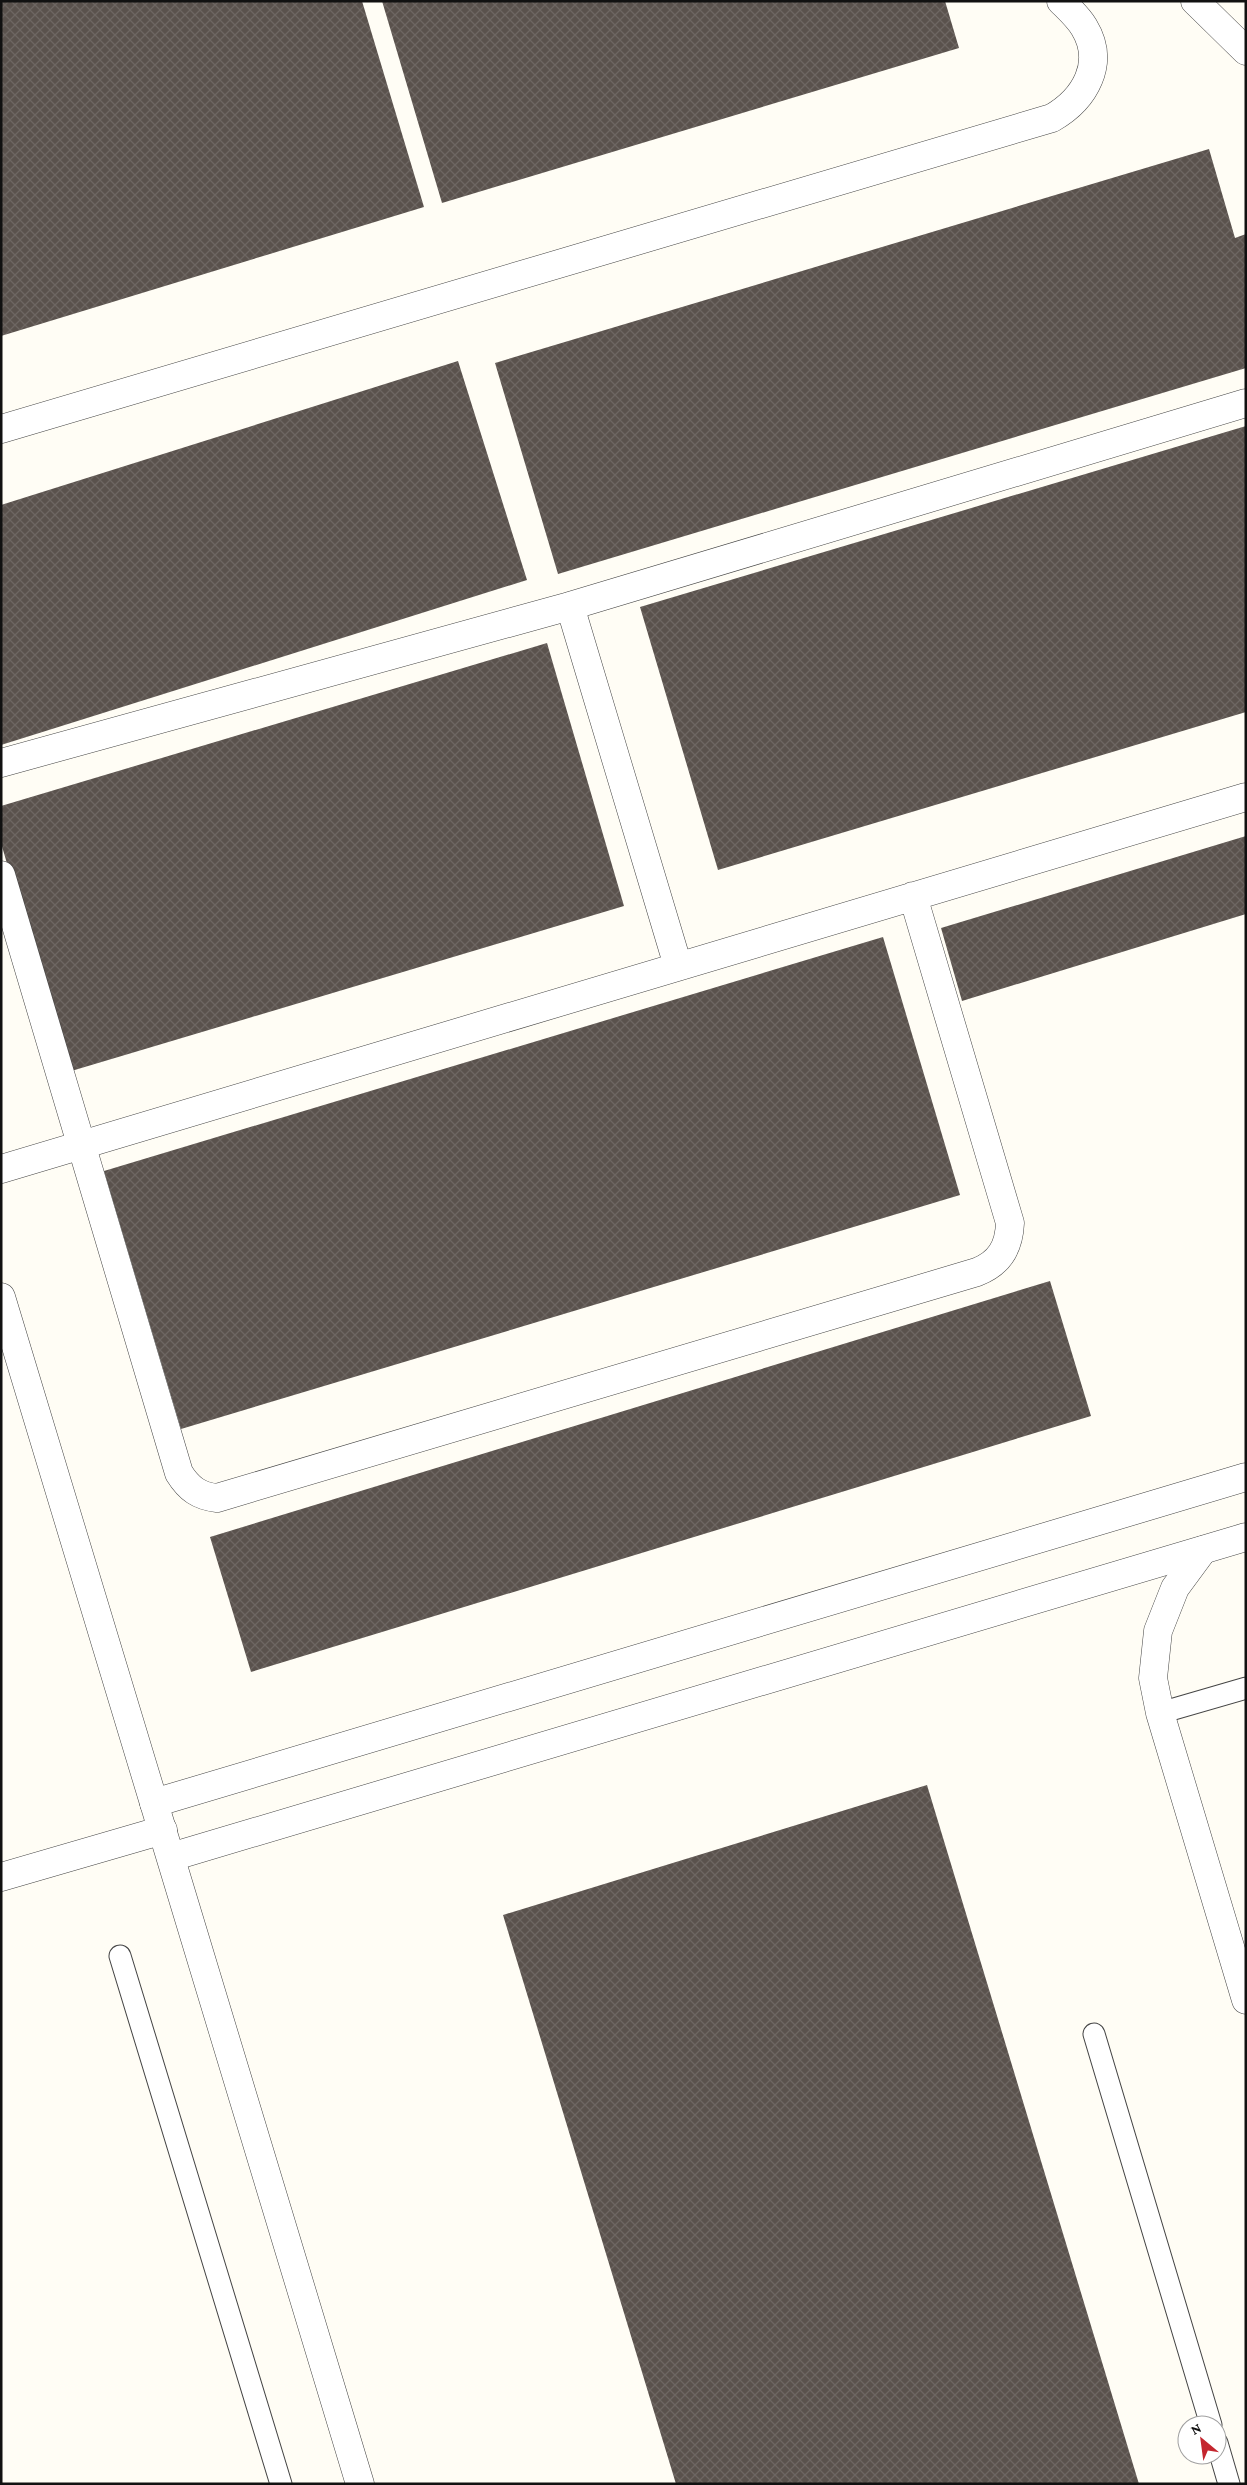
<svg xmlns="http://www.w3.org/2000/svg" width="1247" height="2485" viewBox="0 0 1247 2485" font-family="'Crimson Pro',serif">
	<defs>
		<pattern id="building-cross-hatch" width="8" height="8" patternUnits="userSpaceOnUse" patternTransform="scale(1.25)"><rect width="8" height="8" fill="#5a524d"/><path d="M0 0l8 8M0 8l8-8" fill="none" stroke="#6d6662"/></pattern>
	</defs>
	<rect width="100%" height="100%" fill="#fffdf5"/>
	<path fill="url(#building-cross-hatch)" d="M 1,1 L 362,1 L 424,207 L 1,336 Z
		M 382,1 L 945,1 L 959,48 L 442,203 Z
		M 1209,149 L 1235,238 L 1246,234 L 1246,368 L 558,574 L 495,363 Z
		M 458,361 L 527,580 L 1,745 L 1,505 Z
		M 1246,426 L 1246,712 L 718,870 L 640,607 Z
		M 547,643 L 624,906 L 68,1072 L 1,843 L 1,806 Z
		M 1246,836 L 1246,914 L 962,1001 L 941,928 Z
		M 883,937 L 960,1195 L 181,1429 L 104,1171 Z
		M 1050,1281 L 1091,1416 L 251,1672 L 210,1537 Z
		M 927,1785 L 1139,2484 L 676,2484 L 503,1915 Z"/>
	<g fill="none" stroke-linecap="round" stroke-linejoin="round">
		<g stroke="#444" stroke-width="23">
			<path id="service" d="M 1160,1713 L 1246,1688
				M 120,1956 L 281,2484
				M 1094,2034 L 1211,2425
				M 1217,2443 L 1229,2484"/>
		</g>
		<g stroke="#444" stroke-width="29">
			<path id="minor" d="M 1195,1 L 1246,51
				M 1,429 L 1052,118 C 1085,99 1106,63 1084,27 C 1078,17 1069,9 1061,1
				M 570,606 L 678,966
				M 1,763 L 570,606 L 1246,403
				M 1,875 L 179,1473 C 189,1489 199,1496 217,1498 L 977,1272 C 1000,1263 1009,1247 1010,1223 L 913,896
				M 1,1169 L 1246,797
				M 1,1297 L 154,1803
				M 1203,1550 L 1175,1588 L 1158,1631 L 1153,1678 L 1160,1713 L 1246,2000
				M 1,1877 L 163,1830"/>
		</g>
		<g stroke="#444" stroke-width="29">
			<path id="tertiary" d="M 171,1857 L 1246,1537
				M 360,2484 L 154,1803 L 1246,1477"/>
		</g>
		<use href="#service" stroke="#fff" stroke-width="21"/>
		<use href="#minor" stroke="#fff" stroke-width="28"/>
		<use href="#tertiary" stroke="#fff" stroke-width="28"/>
	</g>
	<rect width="1247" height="2485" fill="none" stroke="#111111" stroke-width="5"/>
	<g transform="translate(1202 2440) rotate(331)"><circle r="24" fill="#ffffff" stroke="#a0a0a0"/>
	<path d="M0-4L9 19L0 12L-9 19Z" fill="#c4262e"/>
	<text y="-8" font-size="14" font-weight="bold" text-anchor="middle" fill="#111111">N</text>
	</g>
</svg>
